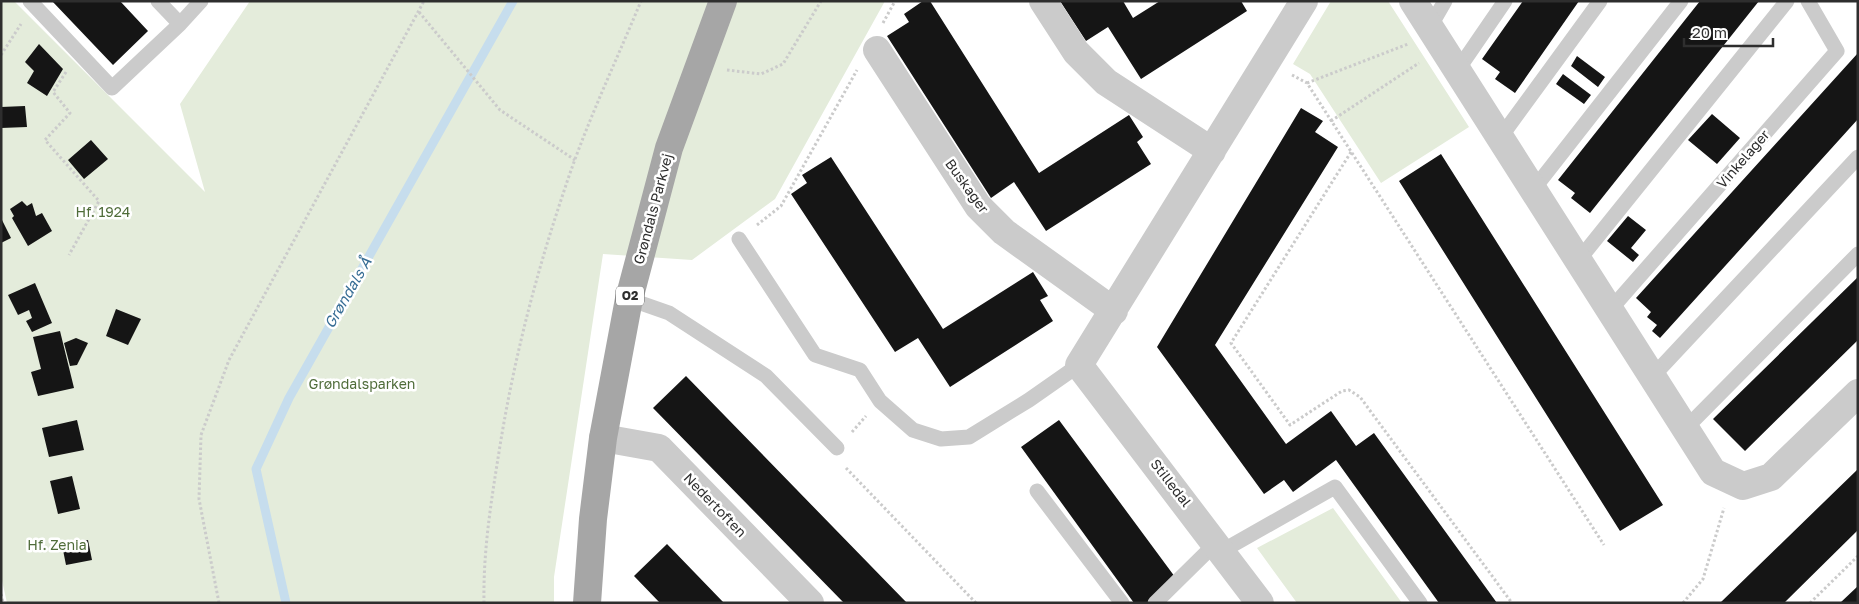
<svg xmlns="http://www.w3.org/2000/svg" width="1859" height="604" viewBox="0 0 1859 604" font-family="'Golos Text',sans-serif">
	<rect width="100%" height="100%" fill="#fff"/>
	<path fill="#e4ecdb" d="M 1,1 L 14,1 L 205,192 L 180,104 L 250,1 L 885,1 L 775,199 L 692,260 L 603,254 L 554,577 L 554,603 L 7,603 L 1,576 Z
		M 1331,1 L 1388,1 L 1469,127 L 1381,183 L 1310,74 L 1293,64 Z
		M 1333,508 L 1402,603 L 1297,603 L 1257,548 Z"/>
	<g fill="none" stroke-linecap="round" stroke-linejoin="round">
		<path stroke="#c6dded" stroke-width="9" d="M 286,603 L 256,469 L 289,398 L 513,1"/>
	</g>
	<path fill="#151515" d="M 52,1 L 120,1 L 148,31 L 113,65 Z
		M 923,1 L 930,1 L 1039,173 L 1129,115 L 1143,137 L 1137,142 L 1151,164 L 1046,231 L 1014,182 L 991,198 L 887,36 L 909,22 L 904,14 Z
		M 1060,1 L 1123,1 L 1133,18 L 1160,1 L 1241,1 L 1247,11 L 1141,79 L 1108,27 L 1086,41 Z
		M 1523,1 L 1579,1 L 1515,93 L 1495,79 L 1500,72 L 1482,59 Z
		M 1700,1 L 1759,1 L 1590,213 L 1571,198 L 1575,193 L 1558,180 Z
		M 39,44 L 63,69 L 47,96 L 27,83 L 34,71 L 25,62 Z
		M 1858,53 L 1858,119 L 1660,338 L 1652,331 L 1657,325 L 1647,317 L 1651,312 L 1636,298 Z
		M 1577,56 L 1605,77 L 1598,87 L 1571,66 Z
		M 1563,74 L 1591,95 L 1584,104 L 1556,84 Z
		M 25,106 L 27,127 L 1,128 L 1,107 Z
		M 1301,108 L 1323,121 L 1315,132 L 1338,147 L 1215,345 L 1286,444 L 1331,411 L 1356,446 L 1374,433 L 1497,603 L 1439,603 L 1336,460 L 1293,492 L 1284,480 L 1264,494 L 1157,347 Z
		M 1712,114 L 1740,138 L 1717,164 L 1688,140 Z
		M 91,140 L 108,159 L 84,179 L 68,160 Z
		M 1441,154 L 1663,505 L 1620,531 L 1399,181 Z
		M 831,157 L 943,329 L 1033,272 L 1048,296 L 1040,300 L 1053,321 L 950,387 L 918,338 L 895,352 L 791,194 L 807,183 L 802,175 Z
		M 22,201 L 27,206 L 32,203 L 36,216 L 42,213 L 52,231 L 28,246 L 12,218 L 14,216 L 10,209 Z
		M 1628,216 L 1646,230 L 1631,248 L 1639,255 L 1633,262 L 1607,241 Z
		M 1,218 L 11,238 L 1,243 Z
		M 1858,277 L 1858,340 L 1745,451 L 1713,419 Z
		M 35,283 L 52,323 L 32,332 L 26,321 L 32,318 L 29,310 L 18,315 L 8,295 Z
		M 116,309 L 141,319 L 128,345 L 106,336 Z
		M 60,331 L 74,388 L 38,396 L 31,372 L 41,369 L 33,337 Z
		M 76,338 L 88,343 L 77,365 L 70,366 L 64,343 Z
		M 686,376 L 907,603 L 844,603 L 653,408 Z
		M 77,420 L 84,450 L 49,457 L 42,428 Z
		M 1059,420 L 1175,577 L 1147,603 L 1134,603 L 1021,447 Z
		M 1858,469 L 1858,530 L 1784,603 L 1720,603 Z
		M 72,476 L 80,509 L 58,514 L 50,481 Z
		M 88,540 L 92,560 L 66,565 L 62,545 Z
		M 667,544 L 724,603 L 660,603 L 634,576 Z
		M 1858,586 L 1858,603 L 1840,603 Z"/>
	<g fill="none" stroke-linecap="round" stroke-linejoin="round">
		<path stroke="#cbcbcb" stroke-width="3" stroke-dasharray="2.5 2.5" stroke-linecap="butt" d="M 419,12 L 500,110 L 575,160
			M 883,23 L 895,1
			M 1,55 L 21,24
			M 727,70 L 761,74 L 783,64 L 821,1
			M 66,72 L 53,92 L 70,113 L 45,140 L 99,201 L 69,255
			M 1292,75 L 1307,83 L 1604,545
			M 1307,83 L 1408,44
			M 1331,121 L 1419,63
			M 1351,152 L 1231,343 L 1290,425 L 1342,391 L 1349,390 L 1360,397 L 1512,603
			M 757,225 L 781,206 L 857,70
			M 852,432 L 866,416
			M 846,468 L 976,603
			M 1,594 L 3,603
			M 219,603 L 199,499 L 201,435 L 229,360 L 424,1
			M 484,603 C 483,552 491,502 499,452 C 513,363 535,277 564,191 C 585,126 615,64 641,1
			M 1683,603 L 1703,579 L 1724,508
			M 1810,603 L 1858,556"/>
		<path stroke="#cbcbcb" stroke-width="15" d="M 30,1 L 112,88 L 180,24
			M 158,1 L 180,24 L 201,1
			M 1430,27 L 1445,1
			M 1457,71 L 1505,1
			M 1500,138 L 1600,1
			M 1533,190 L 1681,1
			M 739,239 L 815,355 L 860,370 L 880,401 L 913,430 L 941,439 L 969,437 L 1029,400 L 1079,365
			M 1578,261 L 1787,1
			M 629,299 L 669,313 L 766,376 L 837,448
			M 1610,310 L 1837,51 L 1808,1
			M 1652,377 L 1858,157
			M 1685,429 L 1858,254
			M 1037,491 L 1122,603
			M 1222,551 L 1335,487 L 1420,603
			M 1155,603 L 1216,543"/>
		<path stroke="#cbcbcb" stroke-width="28" d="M 1043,1 L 1076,52 L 1106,82 L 1212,151
			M 1413,1 L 1713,472 L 1743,486 L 1771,477 L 1858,393
			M 877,50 L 978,206 L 1004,232 L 1114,311
			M 603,438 L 659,448 L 810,603
			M 1260,603 L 1079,365 L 1304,1"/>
		<path stroke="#a6a6a6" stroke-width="28" d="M 587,603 L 593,519 L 603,438 L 629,299 L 669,148 L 723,1"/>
	</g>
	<g text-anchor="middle" stroke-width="5" stroke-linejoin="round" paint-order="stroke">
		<rect fill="#fff" stroke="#6d6d6d" stroke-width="1" x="616" y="286.5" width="28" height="19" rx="4"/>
		<g font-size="12" font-weight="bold" fill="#2e2e2e">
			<text x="630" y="300">O2</text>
		</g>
		<g font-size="14" fill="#2e2e2e" stroke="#fff">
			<text transform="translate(1743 159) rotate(-49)" y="5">Vinkelager</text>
			<text transform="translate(967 186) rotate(54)" y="5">Buskager</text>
			<text transform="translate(653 209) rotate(-75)" y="5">Grøndals Parkvej</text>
			<text transform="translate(1171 483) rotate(52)" y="5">Stilledal</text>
			<text transform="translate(715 505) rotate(46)" y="5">Nedertoften</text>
		</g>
		<g font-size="14" fill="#4f6c39" stroke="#fff">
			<text x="103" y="217">Hf. 1924</text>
			<text x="362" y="389">Grøndalsparken</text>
			<text x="57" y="550">Hf. Zenia</text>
		</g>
		<g font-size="15" font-style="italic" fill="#376d95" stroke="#fff">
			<text transform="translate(348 293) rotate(-60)" y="5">Grøndals Å</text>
		</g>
	</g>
	<rect width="1859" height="604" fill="none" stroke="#2e2e2e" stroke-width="5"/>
	<path d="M1684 38v8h89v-8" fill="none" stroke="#2e2e2e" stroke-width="2.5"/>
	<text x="1692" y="38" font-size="15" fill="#2e2e2e" stroke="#ffffff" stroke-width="4" paint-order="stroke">20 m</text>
</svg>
